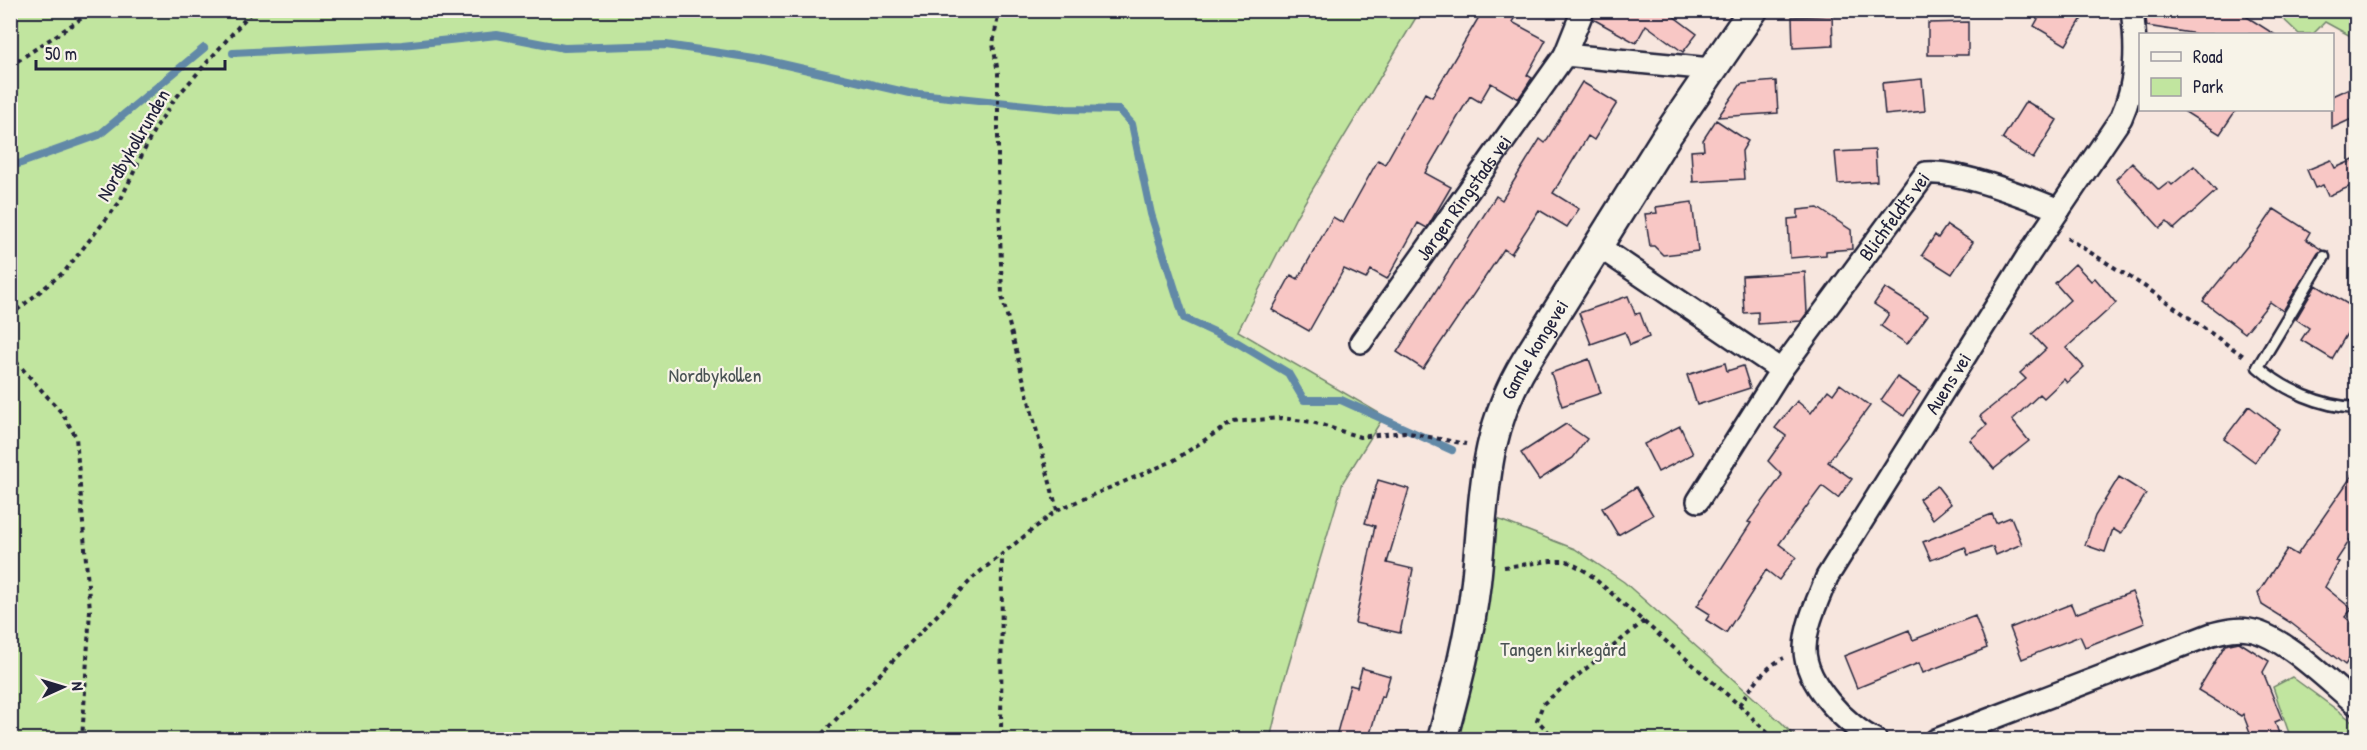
<svg xmlns="http://www.w3.org/2000/svg" width="2367" height="750" viewBox="0 0 2367 750" font-family="'Patrick Hand',sans-serif">
	<rect width="100%" height="100%" fill="#f7e6de"/>
	<filter id="ink" filterUnits="userSpaceOnUse"><feTurbulence type="fractalNoise" baseFrequency=".0167" numOctaves="2"/><feDisplacementMap in="SourceGraphic" scale="12" xChannelSelector="R" yChannelSelector="G"/><feConvolveMatrix kernelMatrix="1 2 1 2 8 2 1 2 1" color-interpolation-filters="sRGB"/></filter>
	<g filter="url(#ink)">
		<path fill="#c1e59f" stroke="#72846d" stroke-width="1.5" d="M 10,11 L 1420,11 L 1297,215 L 1238,331 L 1384,416 L 1343,482 L 1283,684 L 1270,739 L 11,739 Z
			M 2275,11 L 2356,11 L 2356,39 L 2325,22 L 2313,34 L 2299,34 Z
			M 1492,517 L 1575,549 L 1624,582 L 1782,723 L 1797,739 L 1452,740 Z
			M 2292,677 L 2356,724 L 2356,739 L 2291,739 L 2273,687 Z"/>
		<g fill="none" stroke-linecap="round" stroke-linejoin="round">
			<path stroke="#6289a7" stroke-width="8" d="M 233,53 L 402,45 L 497,35 L 564,48 L 666,45 L 760,59 L 909,93 L 1066,109 L 1119,110 L 1132,124 L 1151,214 L 1184,318 L 1238,343 L 1288,373 L 1304,400 L 1341,400 L 1452,450
				M 10,167 L 99,135 L 204,48"/>
		</g>
		<path fill="#f8c7c5" stroke="#22223b" stroke-width="1.5" d="M 1483,10 L 1519,10 L 1512,22 L 1546,40 L 1527,75 L 1532,78 L 1525,89 L 1518,99 L 1491,83 L 1480,102 L 1470,96 L 1425,173 L 1451,187 L 1427,228 L 1418,223 L 1387,279 L 1371,270 L 1366,279 L 1344,269 L 1309,331 L 1272,310 L 1291,275 L 1298,279 L 1333,217 L 1343,223 L 1378,160 L 1385,164 L 1425,93 L 1432,97 Z
			M 1595,10 L 1665,10 L 1697,34 L 1683,52 L 1646,25 L 1636,43 L 1593,19 Z
			M 2043,10 L 2087,10 L 2066,45 L 2034,26 Z
			M 2145,10 L 2210,10 L 2231,14 L 2236,10 L 2274,34 L 2197,34 L 2147,26 Z
			M 1832,15 L 1833,46 L 1793,48 L 1792,17 Z
			M 1968,22 L 1968,55 L 1928,55 L 1928,23 Z
			M 1922,79 L 1925,111 L 1885,115 L 1882,83 Z
			M 1776,81 L 1778,113 L 1718,117 L 1741,84 Z
			M 1582,82 L 1617,103 L 1594,140 L 1588,136 L 1553,193 L 1579,209 L 1567,227 L 1539,210 L 1511,254 L 1504,249 L 1423,369 L 1397,352 L 1496,196 L 1502,200 L 1540,139 L 1545,143 Z
			M 2356,85 L 2356,117 L 2332,128 L 2332,96 Z
			M 2026,101 L 2057,120 L 2033,159 L 2002,139 Z
			M 2182,110 L 2236,110 L 2220,134 Z
			M 1716,120 L 1748,141 L 1742,151 L 1744,179 L 1693,182 L 1691,151 L 1704,150 L 1703,140 Z
			M 1875,150 L 1877,181 L 1838,184 L 1835,152 Z
			M 2356,159 L 2356,184 L 2328,196 L 2323,185 L 2315,188 L 2307,170 L 2331,160 L 2335,168 Z
			M 2132,163 L 2159,190 L 2169,182 L 2172,185 L 2194,166 L 2216,191 L 2174,229 L 2167,222 L 2160,228 L 2116,179 Z
			M 1692,202 L 1698,251 L 1663,255 L 1654,246 L 1650,246 L 1645,214 L 1657,213 L 1656,207 Z
			M 1818,208 L 1851,230 L 1852,249 L 1826,251 L 1826,255 L 1790,258 L 1788,219 L 1798,218 L 1798,210 Z
			M 2274,209 L 2310,232 L 2306,239 L 2322,250 L 2318,253 L 2283,311 L 2270,302 L 2245,333 L 2203,301 L 2257,234 Z
			M 1947,225 L 1973,242 L 1952,274 L 1922,255 L 1935,235 L 1938,238 Z
			M 2075,264 L 2091,281 L 2095,278 L 2116,303 L 2066,348 L 2084,367 L 2067,383 L 2064,379 L 2044,398 L 2040,394 L 2012,420 L 2029,441 L 1994,469 L 1970,440 L 1987,425 L 1980,416 L 2026,379 L 2020,373 L 2046,349 L 2032,334 L 2070,300 L 2055,283 Z
			M 1805,272 L 1807,313 L 1801,321 L 1758,324 L 1758,312 L 1744,313 L 1742,276 Z
			M 2316,285 L 2356,309 L 2348,322 L 2352,325 L 2332,359 L 2301,340 L 2309,328 L 2296,319 Z
			M 1885,288 L 1928,315 L 1907,344 L 1881,326 L 1889,314 L 1874,304 Z
			M 1628,296 L 1635,314 L 1640,313 L 1649,337 L 1630,345 L 1625,332 L 1591,344 L 1579,313 Z
			M 1589,359 L 1601,393 L 1562,406 L 1551,373 Z
			M 1725,363 L 1727,371 L 1743,366 L 1750,388 L 1697,405 L 1687,375 Z
			M 1897,377 L 1920,392 L 1904,416 L 1881,400 Z
			M 1840,384 L 1870,406 L 1828,462 L 1852,479 L 1838,498 L 1822,486 L 1779,544 L 1796,557 L 1779,580 L 1766,570 L 1726,633 L 1706,620 L 1710,614 L 1697,606 L 1751,523 L 1748,522 L 1782,475 L 1768,461 L 1786,436 L 1775,428 L 1797,401 L 1811,413 L 1828,390 L 1833,394 Z
			M 2249,406 L 2279,429 L 2255,462 L 2224,439 Z
			M 1566,424 L 1587,439 L 1573,458 L 1539,480 L 1521,453 Z
			M 1680,426 L 1693,454 L 1658,472 L 1644,444 Z
			M 2356,470 L 2356,531 L 2336,561 L 2339,562 L 2325,587 L 2352,609 L 2345,617 L 2356,626 L 2356,649 L 2345,665 L 2291,623 L 2262,605 L 2258,593 L 2287,549 L 2297,555 Z
			M 2119,477 L 2146,494 L 2121,534 L 2113,529 L 2105,552 L 2085,545 L 2095,516 Z
			M 1378,480 L 1409,489 L 1387,563 L 1413,569 L 1400,633 L 1355,623 L 1375,526 L 1365,523 Z
			M 1937,486 L 1951,504 L 1933,519 L 1919,499 Z
			M 1636,487 L 1653,515 L 1618,535 L 1602,508 Z
			M 1992,514 L 1996,523 L 2011,517 L 2022,544 L 1996,555 L 1993,547 L 1968,555 L 1965,547 L 1931,560 L 1923,542 Z
			M 2132,592 L 2145,623 L 2085,647 L 2080,636 L 2022,659 L 2010,628 L 2071,604 L 2075,614 Z
			M 1975,616 L 1987,648 L 1923,673 L 1919,663 L 1857,688 L 1844,656 L 1909,630 L 1913,640 Z
			M 2239,642 L 2269,661 L 2263,672 L 2282,719 L 2275,722 L 2281,740 L 2253,740 L 2243,714 L 2241,716 L 2198,690 L 2225,645 Z
			M 1362,668 L 1390,676 L 1384,697 L 1381,696 L 1370,734 L 1365,733 L 1363,740 L 1335,740 L 1350,685 L 1357,687 Z"/>
		<g fill="none" stroke-linecap="round" stroke-linejoin="round">
			<g stroke="#22223b" stroke-width="15">
				<path id="lane" d="M 2324,257 L 2258,367 C 2285,391 2321,406 2356,408"/>
			</g>
			<g stroke="#22223b" stroke-width="26">
				<g id="street">
					<path d="M 1565,55 L 1583,10"/>
					<path d="M 1598,246 L 1781,370"/>
					<path id="s1" d="M 1361,342 L 1565,55 L 1711,69"/>
					<path id="s2" d="M 1698,501 L 1781,370 L 1926,173 C 1959,170 2027,197 2059,210"/>
					<path id="s3" d="M 1876,740 C 1847,727 1804,682 1805,648 C 1806,623 1818,600 1827,577 L 2027,257 L 2121,118 C 2137,82 2137,48 2132,10"/>
					<path d="M 1936,740 L 2212,634 C 2225,631 2236,628 2249,630 C 2283,635 2329,682 2356,704"/>
				</g>
			</g>
			<g stroke="#22223b" stroke-width="33">
				<g id="secondary">
					<path id="s4" d="M 1442,740 C 1456,688 1470,636 1476,582 C 1485,500 1481,435 1526,361 L 1666,137 L 1753,10"/>
				</g>
			</g>
			<path stroke="#22223b" stroke-width="4" stroke-dasharray="4.5 4.5" stroke-linecap="butt" d="M 559,10 L 571,10
				M 999,10 L 993,44 L 998,73 L 998,170 L 1002,296 L 1057,510 L 1002,554 L 1001,740
				M 10,66 L 94,10
				M 2067,238 L 2144,286 L 2245,357
				M 10,316 L 65,271 L 119,203 L 154,130 L 174,100 L 253,10
				M 10,355 L 62,413 L 76,437 L 90,610 L 82,740
				M 1057,510 L 1173,461 L 1232,422 L 1281,418 L 1312,422 L 1360,437 L 1404,432 L 1466,444
				M 1504,567 L 1551,561 L 1567,561 L 1587,572 L 1739,705 L 1775,740
				M 1739,705 C 1752,687 1764,667 1784,658
				M 816,740 L 976,575 L 1001,555
				M 1556,740 L 1537,720 L 1543,704 L 1644,621"/>
			<use href="#lane" stroke="#f7f3e8" stroke-width="10"/>
			<use href="#street" stroke="#f7f3e8" stroke-width="21"/>
			<use href="#secondary" stroke="#f7f3e8" stroke-width="28"/>
		</g>
	</g>
	<g text-anchor="middle" stroke-width="4.5" stroke-linejoin="round" paint-order="stroke">
		<g font-size="20" fill="#22223b" stroke="#f7f3e8">
			<text transform="translate(133 145) rotate(-60)" y="7">Nordbykollrunden</text>
			<text dy="7" stroke="none"><textPath href="#s1" startOffset="177">Jørgen Ringstads vei</textPath></text>
			<text dy="7" stroke="none"><textPath href="#s2" startOffset="346">Blichfeldts vei</textPath></text>
			<text dy="7" stroke="none"><textPath href="#s4" startOffset="405">Gamle kongevei</textPath></text>
			<text dy="7" stroke="none"><textPath href="#s3" startOffset="424">Auens vei</textPath></text>
		</g>
		<g font-size="20" fill="#4a5354" stroke="#f7f3e8">
			<text x="715" y="382">Nordbykollen</text>
			<text x="1563" y="656">Tangen kirkegård</text>
		</g>
	</g>
	<rect width="2367" height="750" fill="none" stroke="#f7f3e8" stroke-width="36"/>
	<rect x="18" y="18" width="2331" height="714" fill="none" stroke="#22223b" stroke-width="2" filter="url(#ink)"/>
	<rect x="2139" y="33" width="195" height="78" fill="#f7f3e8" stroke="#a29fa3" stroke-width="1.5"/>
	<rect x="2151" y="52" width="30" height="9" fill="#f7f3e8" stroke="#a29fa3" stroke-width="1.5"/>
	<text x="2193" y="63" font-size="18" fill="#22223b">Road</text>
	<rect x="2151" y="78" width="30" height="18" fill="#c1e59f" stroke="#a29fa3" stroke-width="1.5"/>
	<text x="2193" y="93" font-size="18" fill="#22223b">Park</text>
	<g transform="translate(63 687) rotate(86)" stroke="#f7f3e8" stroke-width="4.5" paint-order="stroke">
	<path d="M0-4.5L10 22L0 15L-10 22Z" fill="#22223b"/>
	<text y="-9" font-size="16" font-weight="bold" text-anchor="middle" fill="#22223b">N</text>
	</g>
	<path d="M36 60v9h189v-9" fill="none" stroke="#22223b" stroke-width="3"/>
	<text x="45" y="60" font-size="18" fill="#22223b" stroke="#f7f3e8" stroke-width="4.5" paint-order="stroke">50 m</text>
</svg>
